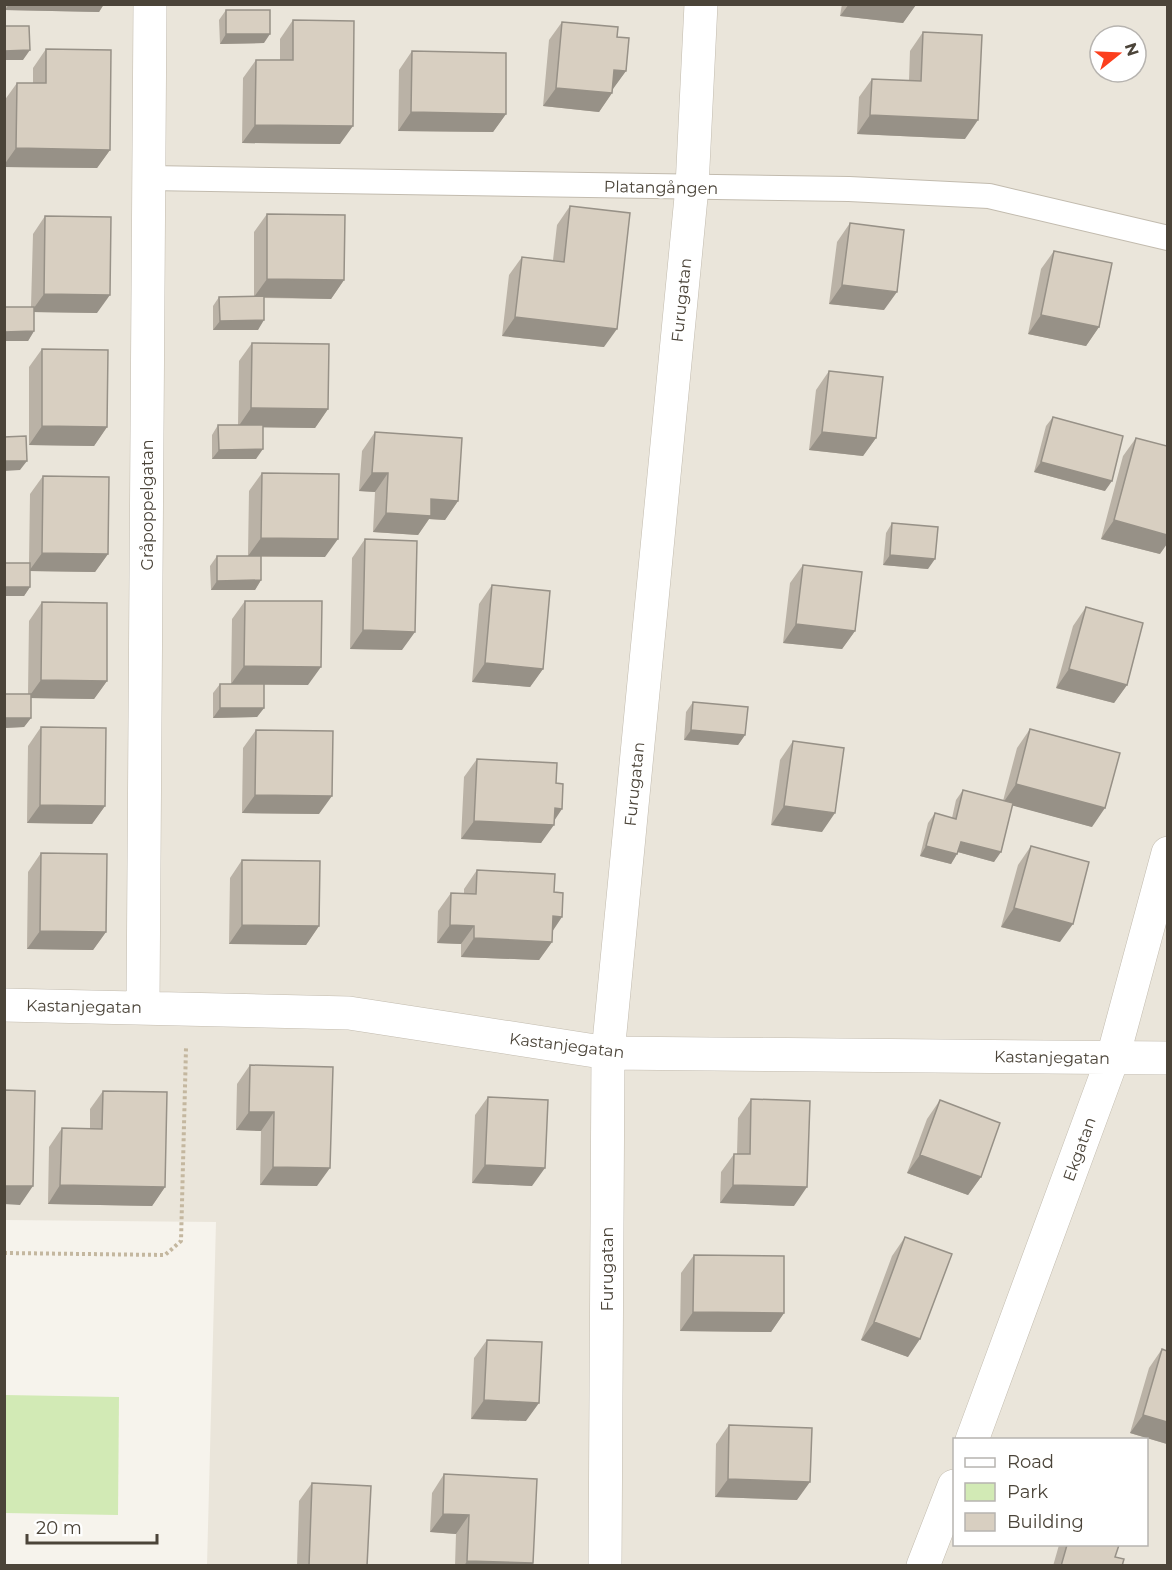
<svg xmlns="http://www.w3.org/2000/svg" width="1172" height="1570" viewBox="0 0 1172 1570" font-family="Montserrat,sans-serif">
	<rect width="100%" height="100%" fill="#f6f3ec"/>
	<path fill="#eae5da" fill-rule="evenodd" d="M 5,5 L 1167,5 L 1167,1565 L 207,1565 L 216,1222 L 5,1220 ZM 1100,36 L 1136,36 L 1136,72 L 1100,72 ZM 954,1440 L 1146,1440 L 1146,1544 L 954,1544 Z"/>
	<path fill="#d2eab5" d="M 5,1395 L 119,1397 L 118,1515 L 5,1513 Z"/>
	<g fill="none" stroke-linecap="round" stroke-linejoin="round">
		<g stroke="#c2bbae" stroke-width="26">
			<path id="lane" d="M 149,178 L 849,189 L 989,196 L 1168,238"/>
		</g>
		<g stroke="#c2bbae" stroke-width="34">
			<path id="street" d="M 4,1005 L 349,1013 L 608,1053 L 1168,1058
				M 143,1006 L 150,4
				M 972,1440 L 1113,1057 L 1168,853
				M 605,1566 L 608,1053 L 692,187 L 701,4
				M 923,1566 L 954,1486"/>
		</g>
		<path stroke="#c4b79f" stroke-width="4" stroke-dasharray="3 3" stroke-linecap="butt" d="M 4,1253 L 165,1255 L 181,1241 L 186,1048"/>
		<use href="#lane" stroke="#fff" stroke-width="24"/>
		<use href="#street" stroke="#fff" stroke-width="33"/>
	</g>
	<path fill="#bab2a6" d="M 5,4 L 104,4 L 99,12 L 5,10 Z
		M 842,4 L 916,4 L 903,23 L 840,16 Z
		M 226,10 L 264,43 L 220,44 L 219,20 Z
		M 293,20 L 340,144 L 242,143 L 243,78 L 256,60 L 280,60 L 280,39 Z
		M 562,22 L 617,37 L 626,71 L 612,89 L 612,93 L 599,112 L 543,106 L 549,40 Z
		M 923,32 L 965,139 L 857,134 L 859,97 L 872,79 L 909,81 L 910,51 Z
		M 46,49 L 110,150 L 97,168 L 4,167 L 4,101 L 17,83 L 33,83 L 33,68 Z
		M 412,51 L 506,114 L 493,132 L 398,131 L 399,70 Z
		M 570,206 L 604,347 L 502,336 L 509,275 L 522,257 L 553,260 L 557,225 Z
		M 267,214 L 344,280 L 331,299 L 264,298 L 258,330 L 213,330 L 213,306 L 219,297 L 254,296 L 254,232 Z
		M 45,216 L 97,313 L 34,312 L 34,331 L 28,341 L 4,341 L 4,307 L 31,307 L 33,234 Z
		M 850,223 L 884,310 L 829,304 L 837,242 Z
		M 1054,251 L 1099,327 L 1086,346 L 1028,334 L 1041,269 Z
		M 252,343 L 328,409 L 315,428 L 263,427 L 256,459 L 212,459 L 212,435 L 218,425 L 238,425 L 239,361 Z
		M 42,349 L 107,427 L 94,446 L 29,445 L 29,367 Z
		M 829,371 L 876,438 L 863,456 L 809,450 L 816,390 Z
		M 1053,417 L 1105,491 L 1034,472 L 1046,426 Z
		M 375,432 L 458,501 L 445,520 L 429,519 L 418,535 L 373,532 L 375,492 L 359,491 L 362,451 Z
		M 1136,438 L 1160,554 L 1101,539 L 1123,456 Z
		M 262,473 L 325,557 L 261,557 L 261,580 L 255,590 L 211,590 L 210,566 L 217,556 L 248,556 L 249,491 Z
		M 43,476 L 108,554 L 95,572 L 30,571 L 30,587 L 24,596 L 4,596 L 4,563 L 29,563 L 30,494 Z
		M 892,523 L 928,569 L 883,565 L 886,533 Z
		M 365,539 L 402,650 L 350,649 L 352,558 Z
		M 803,565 L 855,631 L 842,649 L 783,643 L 790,583 Z
		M 492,585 L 543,669 L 530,687 L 472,682 L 479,604 Z
		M 245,601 L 308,685 L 264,685 L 264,708 L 257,717 L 213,718 L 213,693 L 220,684 L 231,684 L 232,619 Z
		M 42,602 L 107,681 L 94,699 L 31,698 L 31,718 L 24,727 L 4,728 L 4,694 L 28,694 L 29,621 Z
		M 1086,607 L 1127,685 L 1114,703 L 1056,688 L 1073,626 Z
		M 693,702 L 745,735 L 738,745 L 684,740 L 686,712 Z
		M 41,727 L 105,806 L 92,824 L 27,823 L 28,746 Z
		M 1030,729 L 1092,827 L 1012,805 L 994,862 L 958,852 L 951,864 L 920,856 L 928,823 L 935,813 L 952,818 L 956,800 L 963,790 L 1003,801 L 1017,748 Z
		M 256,730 L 319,814 L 242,813 L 243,748 Z
		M 793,741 L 822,832 L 771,825 L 780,760 Z
		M 477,759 L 554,821 L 541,843 L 461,839 L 464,777 Z
		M 1031,846 L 1060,942 L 1001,927 L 1018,865 Z
		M 41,853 L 106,932 L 93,950 L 27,949 L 28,872 Z
		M 242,860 L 319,926 L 306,945 L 229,944 L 230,878 Z
		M 477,870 L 552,932 L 552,942 L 539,960 L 461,957 L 461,944 L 437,943 L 438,911 L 451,893 L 464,893 L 464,889 Z
		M 250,1065 L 317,1186 L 260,1185 L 261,1131 L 236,1130 L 237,1084 Z
		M 103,1091 L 165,1187 L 152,1206 L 48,1204 L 49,1147 L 62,1128 L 90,1129 L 90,1109 Z
		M 488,1097 L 532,1186 L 472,1183 L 475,1115 Z
		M 751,1099 L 794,1206 L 720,1203 L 721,1172 L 734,1154 L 737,1154 L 738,1118 Z
		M 940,1100 L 981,1177 L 968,1195 L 907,1173 L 927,1119 Z
		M 905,1237 L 908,1357 L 861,1340 L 892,1256 Z
		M 694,1255 L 784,1313 L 771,1332 L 680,1331 L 681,1273 Z
		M 487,1340 L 526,1421 L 471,1419 L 474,1358 Z
		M 1162,1349 L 1167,1444 L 1130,1433 L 1149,1368 Z
		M 729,1425 L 797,1500 L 715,1497 L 716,1444 Z
		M 444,1474 L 533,1563 L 531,1566 L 455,1566 L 456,1534 L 430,1532 L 432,1493 Z
		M 312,1483 L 367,1566 L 297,1566 L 299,1501 Z
		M 1059,1545 L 1119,1545 L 1115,1557 L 1122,1566 L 1053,1566 Z"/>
	<path fill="#979187" d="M 9,4 L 104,4 L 99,12 L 5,10 Z
		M 849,4 L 916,5 L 903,23 L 840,16 Z
		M 226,34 L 270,34 L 264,43 L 220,44 Z
		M 30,50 L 23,60 L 4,60 L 4,51 Z
		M 614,70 L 626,71 L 613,89 L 601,88 Z
		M 556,88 L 612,93 L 599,112 L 543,106 Z
		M 411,112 L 506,114 L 493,132 L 398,131 Z
		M 870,115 L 978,120 L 965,139 L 857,134 Z
		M 255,125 L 353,126 L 340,144 L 242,143 Z
		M 16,148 L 110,150 L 97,168 L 4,167 L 4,165 Z
		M 267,279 L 344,280 L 331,299 L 254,297 Z
		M 842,285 L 897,292 L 884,310 L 829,304 Z
		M 44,294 L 110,295 L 97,313 L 31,312 Z
		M 1041,315 L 1099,327 L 1086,346 L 1028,334 Z
		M 515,317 L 617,329 L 604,347 L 502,336 Z
		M 264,320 L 258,330 L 213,330 L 220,321 Z
		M 34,331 L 28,341 L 4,341 L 4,332 Z
		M 251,408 L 328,409 L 315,428 L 238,427 Z
		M 42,426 L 107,427 L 94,446 L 29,445 Z
		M 822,432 L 876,438 L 863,456 L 809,450 Z
		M 263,449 L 256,459 L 212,459 L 219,450 Z
		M 4,461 L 27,461 L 20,470 L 4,471 Z
		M 1041,462 L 1112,481 L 1105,491 L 1034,472 Z
		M 372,473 L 388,473 L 375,492 L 359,491 Z
		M 431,499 L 458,501 L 445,520 L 429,519 L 418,535 L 373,532 L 386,513 Z
		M 1114,520 L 1167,535 L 1167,544 L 1160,554 L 1101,539 Z
		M 261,538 L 338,539 L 325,557 L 248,556 Z
		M 42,553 L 108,554 L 95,572 L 29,571 Z
		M 890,555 L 935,559 L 928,569 L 883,565 Z
		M 261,580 L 255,590 L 211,590 L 217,581 Z
		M 4,587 L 30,587 L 24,596 L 4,596 Z
		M 796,624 L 855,631 L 842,649 L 783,643 Z
		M 363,630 L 415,632 L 402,650 L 350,649 Z
		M 485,663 L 543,669 L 530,687 L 472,682 Z
		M 244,666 L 321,667 L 308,685 L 231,684 Z
		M 1069,669 L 1127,685 L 1114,703 L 1056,688 Z
		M 41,680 L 107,681 L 94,699 L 28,698 Z
		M 220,708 L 264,708 L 257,717 L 213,718 Z
		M 4,718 L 31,718 L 24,727 L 4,728 Z
		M 691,730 L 745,735 L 738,745 L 684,740 Z
		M 1016,784 L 1105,808 L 1092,827 L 1003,803 Z
		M 255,795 L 332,796 L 319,814 L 242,813 Z
		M 40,805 L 105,806 L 92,824 L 27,823 Z
		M 784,806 L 835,813 L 822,832 L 771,825 Z
		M 555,808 L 562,809 L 552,824 L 554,825 L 541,843 L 461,839 L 474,821 Z
		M 961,842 L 1001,852 L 994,862 L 954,851 Z
		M 926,846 L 957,854 L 951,864 L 920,856 Z
		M 1014,908 L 1073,924 L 1060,942 L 1001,927 Z
		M 553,916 L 562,917 L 550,935 Z
		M 242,925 L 319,926 L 306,945 L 229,944 Z
		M 450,925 L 474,926 L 461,944 L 437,943 Z
		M 40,931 L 106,932 L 93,950 L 27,949 Z
		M 474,938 L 552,942 L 539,960 L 461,957 Z
		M 249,1112 L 274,1112 L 261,1131 L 236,1130 Z
		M 920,1155 L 981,1177 L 968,1195 L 907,1173 Z
		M 485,1165 L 545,1168 L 532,1186 L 472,1183 Z
		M 273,1167 L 330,1168 L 317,1186 L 260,1185 Z
		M 60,1185 L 165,1187 L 152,1206 L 48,1204 Z
		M 733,1185 L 807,1187 L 794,1206 L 720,1203 Z
		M 4,1186 L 33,1186 L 20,1205 L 4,1204 Z
		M 693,1312 L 784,1313 L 771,1332 L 680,1331 Z
		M 874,1322 L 920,1339 L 908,1357 L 861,1340 Z
		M 484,1400 L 539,1403 L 526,1421 L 471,1419 Z
		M 1143,1415 L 1167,1422 L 1167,1444 L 1130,1433 Z
		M 728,1479 L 810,1482 L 797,1500 L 715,1497 Z
		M 443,1514 L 469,1515 L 456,1534 L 430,1532 Z
		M 467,1561 L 533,1563 L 531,1566 L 464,1566 Z"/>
	<path fill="#d8cfc1" stroke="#979187" stroke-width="1.5" d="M 226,10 L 270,10 L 270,34 L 226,34 Z
		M 293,20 L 354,21 L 353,126 L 255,125 L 256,60 L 293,60 Z
		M 562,22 L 618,27 L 617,37 L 629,38 L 626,71 L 614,70 L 612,93 L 556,88 Z
		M 4,26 L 29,26 L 30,50 L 4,51 Z
		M 923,32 L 982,35 L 978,120 L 870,115 L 872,79 L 921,81 Z
		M 46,49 L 111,50 L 110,150 L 16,148 L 17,83 L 46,83 Z
		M 412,51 L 506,53 L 506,114 L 411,112 Z
		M 570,206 L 630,213 L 617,329 L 515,317 L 522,257 L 564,262 Z
		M 267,214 L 345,215 L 344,280 L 267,279 Z
		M 45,216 L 111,217 L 110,295 L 44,294 Z
		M 850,223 L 904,230 L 897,292 L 842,285 Z
		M 1054,251 L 1112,263 L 1099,327 L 1041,315 Z
		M 264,296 L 264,320 L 220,321 L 219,297 Z
		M 4,307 L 34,307 L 34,331 L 4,332 Z
		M 252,343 L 329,344 L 328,409 L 251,408 Z
		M 42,349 L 108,350 L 107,427 L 42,426 Z
		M 829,371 L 883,377 L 876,438 L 822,432 Z
		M 1053,417 L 1123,436 L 1112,481 L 1041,462 Z
		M 218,425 L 263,425 L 263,449 L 219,450 Z
		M 375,432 L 462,438 L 458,501 L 431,499 L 431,516 L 386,513 L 388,473 L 372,473 Z
		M 26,436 L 27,461 L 4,461 L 4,437 Z
		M 1136,438 L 1167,446 L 1167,535 L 1114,520 Z
		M 262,473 L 339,474 L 338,539 L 261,538 Z
		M 43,476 L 109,477 L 108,554 L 42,553 Z
		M 892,523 L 938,527 L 935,559 L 890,555 Z
		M 365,539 L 417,541 L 415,632 L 363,630 Z
		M 217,556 L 261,556 L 261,580 L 217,581 Z
		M 4,563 L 30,563 L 30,587 L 4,587 Z
		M 803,565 L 862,572 L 855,631 L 796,624 Z
		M 492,585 L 550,591 L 543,669 L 485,663 Z
		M 245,601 L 322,601 L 321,667 L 244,666 Z
		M 42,602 L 107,603 L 107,681 L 41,680 Z
		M 1086,607 L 1143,623 L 1127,685 L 1069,669 Z
		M 220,684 L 264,684 L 264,708 L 220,708 Z
		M 4,694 L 31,694 L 31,718 L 4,718 Z
		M 693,702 L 748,707 L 745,735 L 691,730 Z
		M 41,727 L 106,728 L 105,806 L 40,805 Z
		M 1030,729 L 1120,753 L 1105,808 L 1016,784 Z
		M 256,730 L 333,731 L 332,796 L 255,795 Z
		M 793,741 L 844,748 L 835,813 L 784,806 Z
		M 477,759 L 557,763 L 556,783 L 563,784 L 562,809 L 555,808 L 554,825 L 474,821 Z
		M 963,790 L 1013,803 L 1001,852 L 961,842 L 957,854 L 926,846 L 935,813 L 956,819 Z
		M 1031,846 L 1089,862 L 1073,924 L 1014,908 Z
		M 41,853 L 107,854 L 106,932 L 40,931 Z
		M 242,860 L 320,861 L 319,926 L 242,925 Z
		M 477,870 L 555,874 L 554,892 L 563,893 L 562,917 L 553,916 L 552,942 L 474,938 L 474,926 L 450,925 L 451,893 L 476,894 Z
		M 250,1065 L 333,1067 L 330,1168 L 273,1167 L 274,1112 L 249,1112 Z
		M 4,1090 L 35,1091 L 33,1186 L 4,1186 Z
		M 103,1091 L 167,1092 L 165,1187 L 60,1185 L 62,1128 L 102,1129 Z
		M 488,1097 L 548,1100 L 545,1168 L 485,1165 Z
		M 751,1099 L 810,1101 L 807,1187 L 733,1185 L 734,1154 L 750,1154 Z
		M 940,1100 L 1000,1123 L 981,1177 L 920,1155 Z
		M 905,1237 L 952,1254 L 920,1339 L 874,1322 Z
		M 694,1255 L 784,1256 L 784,1313 L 693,1312 Z
		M 487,1340 L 542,1342 L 539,1403 L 484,1400 Z
		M 1162,1349 L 1167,1351 L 1167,1422 L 1143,1415 Z
		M 729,1425 L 812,1428 L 810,1482 L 728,1479 Z
		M 444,1474 L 537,1479 L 533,1563 L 467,1561 L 469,1515 L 443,1514 Z
		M 312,1483 L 371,1486 L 367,1566 L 309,1566 Z
		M 1067,1545 L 1119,1545 L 1115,1557 L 1124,1559 L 1122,1566 L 1061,1566 Z"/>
	<g text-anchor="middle" stroke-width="4.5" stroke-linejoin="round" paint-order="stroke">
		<g font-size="16" fill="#4b4439" stroke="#fff">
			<text transform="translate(661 187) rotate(1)" y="6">Platangången</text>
			<text transform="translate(681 300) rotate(-84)" y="6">Furugatan</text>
			<text transform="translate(147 505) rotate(-90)" y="6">Gråpoppelgatan</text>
			<text transform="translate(634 784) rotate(-84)" y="6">Furugatan</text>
			<text transform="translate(84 1006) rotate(1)" y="6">Kastanjegatan</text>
			<text transform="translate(567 1045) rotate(7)" y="6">Kastanjegatan</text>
			<text transform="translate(1052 1057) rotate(1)" y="6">Kastanjegatan</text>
			<text transform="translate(1079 1149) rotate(-70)" y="6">Ekgatan</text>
			<text transform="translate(607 1269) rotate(-90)" y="6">Furugatan</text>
		</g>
	</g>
	<rect width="1172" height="1570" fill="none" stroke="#4b4439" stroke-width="12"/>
	<rect x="953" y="1438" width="195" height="108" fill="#ffffff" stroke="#b7b4b0" stroke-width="1.5"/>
	<rect x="965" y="1458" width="30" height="9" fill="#ffffff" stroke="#b7b4b0" stroke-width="1.5"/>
	<text x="1007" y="1468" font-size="18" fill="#4b4439">Road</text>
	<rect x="965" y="1483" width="30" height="18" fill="#d2eab5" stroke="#b7b4b0" stroke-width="1.5"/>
	<text x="1007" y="1498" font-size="18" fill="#4b4439">Park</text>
	<rect x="965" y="1513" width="30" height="18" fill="#d8cfc1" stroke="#b7b4b0" stroke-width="1.5"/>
	<text x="1007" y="1528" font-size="18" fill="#4b4439">Building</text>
	<g transform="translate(1118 54) rotate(72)"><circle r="28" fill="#ffffff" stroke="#b7b4b0" stroke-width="1.5"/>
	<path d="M0-4.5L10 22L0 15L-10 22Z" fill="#fc3f1d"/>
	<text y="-9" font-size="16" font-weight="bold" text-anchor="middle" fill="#4b4439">N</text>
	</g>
	<path d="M27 1534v9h130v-9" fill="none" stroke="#4b4439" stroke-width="3"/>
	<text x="36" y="1534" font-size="18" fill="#4b4439" stroke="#ffffff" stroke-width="4.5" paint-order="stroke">20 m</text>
</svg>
